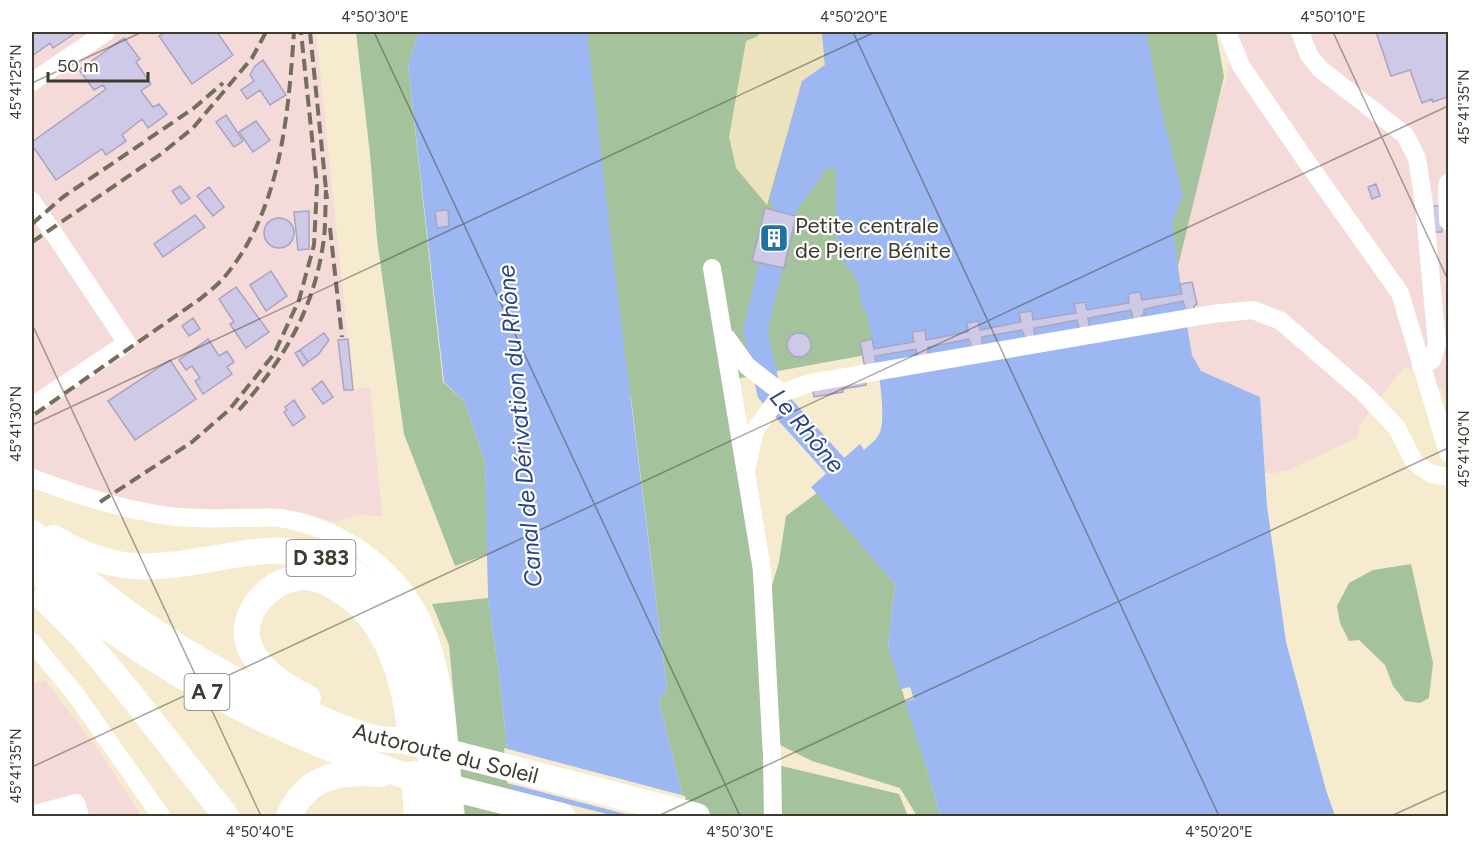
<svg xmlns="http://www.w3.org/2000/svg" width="1480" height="848" viewBox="0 0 1480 848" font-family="Figtree,sans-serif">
	<rect width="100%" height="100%" fill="#f6ebce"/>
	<path fill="#f5dada" d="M 32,32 L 316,32 L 353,389 L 370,387 L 382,516 L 361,515 L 332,522 L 301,512 L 264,508 L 213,510 L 166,507 L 122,499 L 32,469 Z
		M 1235,32 L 1448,32 L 1448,411 L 1442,389 L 1405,366 L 1360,424 L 1357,438 L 1291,469 L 1275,473 L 1265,473 L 1260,397 L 1201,371 L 1192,355 L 1172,223 L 1226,81 Z
		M 45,680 L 97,748 L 142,816 L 32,816 L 32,684 Z"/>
	<path fill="#a4c29c" d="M 356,32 L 419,32 L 408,66 L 443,382 L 465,402 L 485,462 L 488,554 L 455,566 L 404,434 L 377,239 L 370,154 Z
		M 497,32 L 1216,32 L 1224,77 L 1170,299 L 724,381 L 752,558 L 765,762 L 899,794 L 908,816 L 685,816 L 681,789 L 659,702 L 667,688 L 631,398 Z
		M 817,493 L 895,584 L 888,646 L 930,779 L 940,816 L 917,816 L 900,788 L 812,761 L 780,745 L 770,592 L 779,562 L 786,516 Z
		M 1411,564 L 1433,663 L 1429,698 L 1420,703 L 1405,701 L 1393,686 L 1385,665 L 1359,640 L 1349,641 L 1340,623 L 1337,606 L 1349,583 L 1373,570 Z
		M 488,598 L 499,673 L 514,816 L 465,816 L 449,645 L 432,604 Z"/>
	<path fill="#ece2bd" d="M 759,32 L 822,32 L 825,65 L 802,82 L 767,205 L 736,168 L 729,137 L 746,41 L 758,36 Z"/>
	<path fill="#9cb7f2" d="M 419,32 L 587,32 L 615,274 L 667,688 L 659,702 L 681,789 L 685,816 L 514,816 L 499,673 L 488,598 L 485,462 L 465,402 L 444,382 L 408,66 Z
		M 822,32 L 1146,32 L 1161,109 L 1183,196 L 1172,223 L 1182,294 L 1142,300 L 1140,292 L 1128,294 L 1129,303 L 1087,310 L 1085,302 L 1074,304 L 1076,313 L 1033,320 L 1032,311 L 1020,314 L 1021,322 L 980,330 L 978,321 L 967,323 L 968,332 L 926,340 L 924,330 L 913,332 L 914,342 L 874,349 L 866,311 L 863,312 L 858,282 L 836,250 L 836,169 L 827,168 L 797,210 L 769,202 L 802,81 L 825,65 Z
		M 1183,301 L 1192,355 L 1201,371 L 1260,397 L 1267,506 L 1286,642 L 1326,790 L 1335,816 L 940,816 L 930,779 L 905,702 L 914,699 L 910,687 L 901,689 L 888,646 L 895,584 L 811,487 L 860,444 L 864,450 C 870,444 877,440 880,432 C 886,418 879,369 875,356 L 916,349 L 916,355 L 928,353 L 928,347 L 969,339 L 970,345 L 983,343 L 982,337 L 1022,330 L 1023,335 L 1035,333 L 1034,328 L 1077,320 L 1078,325 L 1088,324 L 1088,318 L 1131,310 L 1132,316 L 1144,320 L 1144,309 Z"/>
	<path fill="#f6ebce" d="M 504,748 L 685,796 L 688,816 L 633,816 L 507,783 Z
		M 508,789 L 615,816 L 511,816 Z"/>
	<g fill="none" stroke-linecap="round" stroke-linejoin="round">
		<path stroke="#9cb7f2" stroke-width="24" d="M 793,176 L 755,330 L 769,392 L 847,479 L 860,483"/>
	</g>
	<path fill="#cec9e6" stroke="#a9a4c0" stroke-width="1.5" d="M 32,32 L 77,32 L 53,48 L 50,43 L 32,56 Z
		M 166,32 L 217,32 L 233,55 L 192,84 L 159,36 Z
		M 1376,32 L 1448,32 L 1447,97 L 1433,102 L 1432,99 L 1422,103 L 1410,70 L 1391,76 Z
		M 124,38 L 140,59 L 136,62 L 151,84 L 141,91 L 153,107 L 159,104 L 167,114 L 148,128 L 142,119 L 122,135 L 126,141 L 106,155 L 102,149 L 56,180 L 32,145 L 32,142 L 106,89 L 103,85 L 94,90 L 79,70 Z
		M 263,60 L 286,95 L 270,105 L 260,90 L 247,99 L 241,90 L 254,81 L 250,75 L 255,66 Z
		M 226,115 L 243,141 L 234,147 L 216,122 Z
		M 256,121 L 270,140 L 253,152 L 239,132 Z
		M 1376,184 L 1380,196 L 1372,199 L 1368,187 Z
		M 180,186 L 190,198 L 181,204 L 172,191 Z
		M 209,187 L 224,207 L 213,216 L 197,196 Z
		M 1431,206 L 1441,206 L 1442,232 L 1432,232 Z
		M 765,208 L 796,216 L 784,268 L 752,261 Z
		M 448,210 L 449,226 L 437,228 L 435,211 Z
		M 309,211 L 309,249 L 298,250 L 294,212 Z
		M 195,215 L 205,227 L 163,257 L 154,244 Z
		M264 233a15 15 0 1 1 30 0a15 15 0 1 1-30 0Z
		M 271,271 L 287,296 L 266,311 L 250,285 Z
		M 1192,282 L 1197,304 L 1194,306 L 1195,312 L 1187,313 L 1183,301 L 1144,309 L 1144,315 L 1142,315 L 1144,320 L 1134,322 L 1131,310 L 1088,318 L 1090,330 L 1080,331 L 1077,320 L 1034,328 L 1035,339 L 1026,341 L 1022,330 L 982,337 L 982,349 L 973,350 L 969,339 L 928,347 L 928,358 L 918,360 L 916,349 L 875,356 L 876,367 L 867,369 L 864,363 L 860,342 L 872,339 L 874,349 L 914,342 L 912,332 L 925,330 L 926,340 L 968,332 L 967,323 L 978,321 L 980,330 L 1021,322 L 1019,313 L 1032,311 L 1033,320 L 1076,313 L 1074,304 L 1085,302 L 1087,310 L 1129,303 L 1128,294 L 1140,292 L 1142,300 L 1182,294 L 1180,284 Z
		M 236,287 L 269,332 L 246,348 L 230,324 L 234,322 L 219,299 Z
		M 193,318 L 200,329 L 189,336 L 182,326 Z
		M 324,333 L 329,340 L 318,355 L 308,362 L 300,350 Z
		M787 345a12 12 0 1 1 24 0a12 12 0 1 1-24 0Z
		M 208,339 L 219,356 L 227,351 L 234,362 L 227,367 L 232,374 L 203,394 L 195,381 L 200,378 L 192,366 L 186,370 L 179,360 Z
		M 348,339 L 353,390 L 344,390 L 338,340 Z
		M 300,350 L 308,362 L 303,366 L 295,353 Z
		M 170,360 L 196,399 L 135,440 L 108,401 Z
		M 810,378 L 866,382 L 866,385 L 843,389 L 843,392 L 814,397 Z
		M 322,381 L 333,397 L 323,404 L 312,389 Z
		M 294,400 L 305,417 L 293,426 L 284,412 L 287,410 L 285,407 Z"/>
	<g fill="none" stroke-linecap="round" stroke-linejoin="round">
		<path stroke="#fff" stroke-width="18" d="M 1227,32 L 1241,66 L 1309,165 L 1400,293 L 1448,453
			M 1300,32 L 1309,55 L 1320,69 L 1405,135 L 1417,158 L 1424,204 L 1437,344 L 1432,360 L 1421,366
			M 32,82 L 106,32
			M 1448,183 L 1447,188 L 1448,221
			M 32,201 L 127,343 L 32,406
			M 712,268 L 762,570 L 772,757 L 773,816
			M 727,338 L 747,366 L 782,393
			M 746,469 L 755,430 L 782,393 L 810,383 L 1212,314 L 1253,310 L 1281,321 L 1364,393 L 1397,428 L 1414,462 L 1432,474 L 1448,477
			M 32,478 C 79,496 126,511 176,517 C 201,519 228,518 253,518 C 262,518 272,517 280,518 C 347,529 406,573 429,637 C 449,692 449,759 455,816
			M 32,642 L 76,695 L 161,816
			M 32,815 L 76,803 L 80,816"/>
		<path stroke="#fff" stroke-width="26" d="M 32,533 C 109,608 205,671 305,712 C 326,721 352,734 374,738 C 382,740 392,740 401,740 L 697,816
			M 54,538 C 119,579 163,567 234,555 C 257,551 282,549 306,553 C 354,563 398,602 413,650 C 430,703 430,762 436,816
			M 32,567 C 146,666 261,727 403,775 C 420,781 439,785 456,789 C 492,798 527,807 562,816
			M 45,599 L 82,636 L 127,690 L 226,816
			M 308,698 C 287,688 264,674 252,652 C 234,618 267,580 301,577 C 315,576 329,583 340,590 C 390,621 405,682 411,737
			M 414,774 L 417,816
			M 289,816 C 307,775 340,771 381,774"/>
		<path stroke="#746e5d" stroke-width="4" stroke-dasharray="12 6" stroke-linecap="butt" d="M 310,32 L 327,199
			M 32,224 L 63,197 L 194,108 L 223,83
			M 330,228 L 342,337
			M 32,242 L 161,154 L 193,128 L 252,58 L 266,32
			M 239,410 C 283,361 313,311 323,245 C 326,227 325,208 326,190
			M 35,414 L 200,299 C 207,293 215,287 221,281 C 281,213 288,117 294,32
			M 100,502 L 192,442 L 229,410 L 274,354 L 299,300 L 314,245 L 317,186 L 301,32"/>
	</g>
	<path fill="none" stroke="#3e3a2e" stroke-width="1.5" stroke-opacity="0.45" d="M 374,32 L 740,816M 853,32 L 1219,816M 1333,32 L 1448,280M 32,83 L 142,32M 32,324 L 261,816M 32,425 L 875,32M 32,767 L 1448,106M 658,816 L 1448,448M 1391,816 L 1448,790"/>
	<defs>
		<g id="building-square" transform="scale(1.5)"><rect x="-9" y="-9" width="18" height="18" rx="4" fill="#2072a3" stroke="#fff"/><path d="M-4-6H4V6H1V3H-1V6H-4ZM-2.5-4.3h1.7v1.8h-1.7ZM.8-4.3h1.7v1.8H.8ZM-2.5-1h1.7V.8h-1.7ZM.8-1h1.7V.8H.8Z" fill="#fff"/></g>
	</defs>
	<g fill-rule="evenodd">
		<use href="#building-square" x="774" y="238"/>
	</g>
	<g text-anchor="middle" stroke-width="4.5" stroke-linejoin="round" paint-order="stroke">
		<g fill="#fff" stroke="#78756d" stroke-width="1.5">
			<rect x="286.5" y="540" width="69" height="36" rx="4.5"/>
			<rect x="184.5" y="674" width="45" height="36" rx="4.5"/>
		</g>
		<g font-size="21" font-weight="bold" fill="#3e3a2e">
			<text x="321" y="565">D 383</text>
			<text x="207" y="699">A 7</text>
		</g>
		<g font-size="22" fill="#3e3a2e" stroke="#fff" text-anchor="start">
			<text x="795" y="233">Petite centrale<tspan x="795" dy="25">de Pierre Bénite</tspan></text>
		</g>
		<g font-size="22" fill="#3e3a2e" stroke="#fff">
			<text transform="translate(446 753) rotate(14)" y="8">Autoroute du Soleil</text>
		</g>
		<g font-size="24" font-style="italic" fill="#284388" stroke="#fff">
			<text transform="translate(520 426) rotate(-95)" y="8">Canal de Dérivation du Rhône</text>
			<text transform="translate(807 431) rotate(50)" y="8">Le Rhône</text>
		</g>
	</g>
	<rect width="1480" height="848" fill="none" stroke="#ffffff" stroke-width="66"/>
	<path d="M48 72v9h100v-9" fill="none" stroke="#3e3a2e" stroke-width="3"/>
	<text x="57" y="72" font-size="18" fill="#3e3a2e" stroke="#ffffff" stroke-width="4.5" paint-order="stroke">50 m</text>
	<rect x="33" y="33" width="1414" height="782" fill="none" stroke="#3e3a2e" stroke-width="2"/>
	<g font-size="15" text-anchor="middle" fill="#3e3a2e">
		<text x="375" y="22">4°50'30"E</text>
		<text x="854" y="22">4°50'20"E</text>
		<text x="1333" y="22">4°50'10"E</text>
		<text transform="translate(16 82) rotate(-90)" y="5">45°41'25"N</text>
		<text transform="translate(1464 107) rotate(-90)" y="5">45°41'35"N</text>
		<text transform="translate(16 424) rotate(-90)" y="5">45°41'30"N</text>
		<text transform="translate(1464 449) rotate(-90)" y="5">45°41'40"N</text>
		<text transform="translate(16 766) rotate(-90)" y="5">45°41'35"N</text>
		<text x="260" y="837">4°50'40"E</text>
		<text x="740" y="837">4°50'30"E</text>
		<text x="1219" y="837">4°50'20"E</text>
	</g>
</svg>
